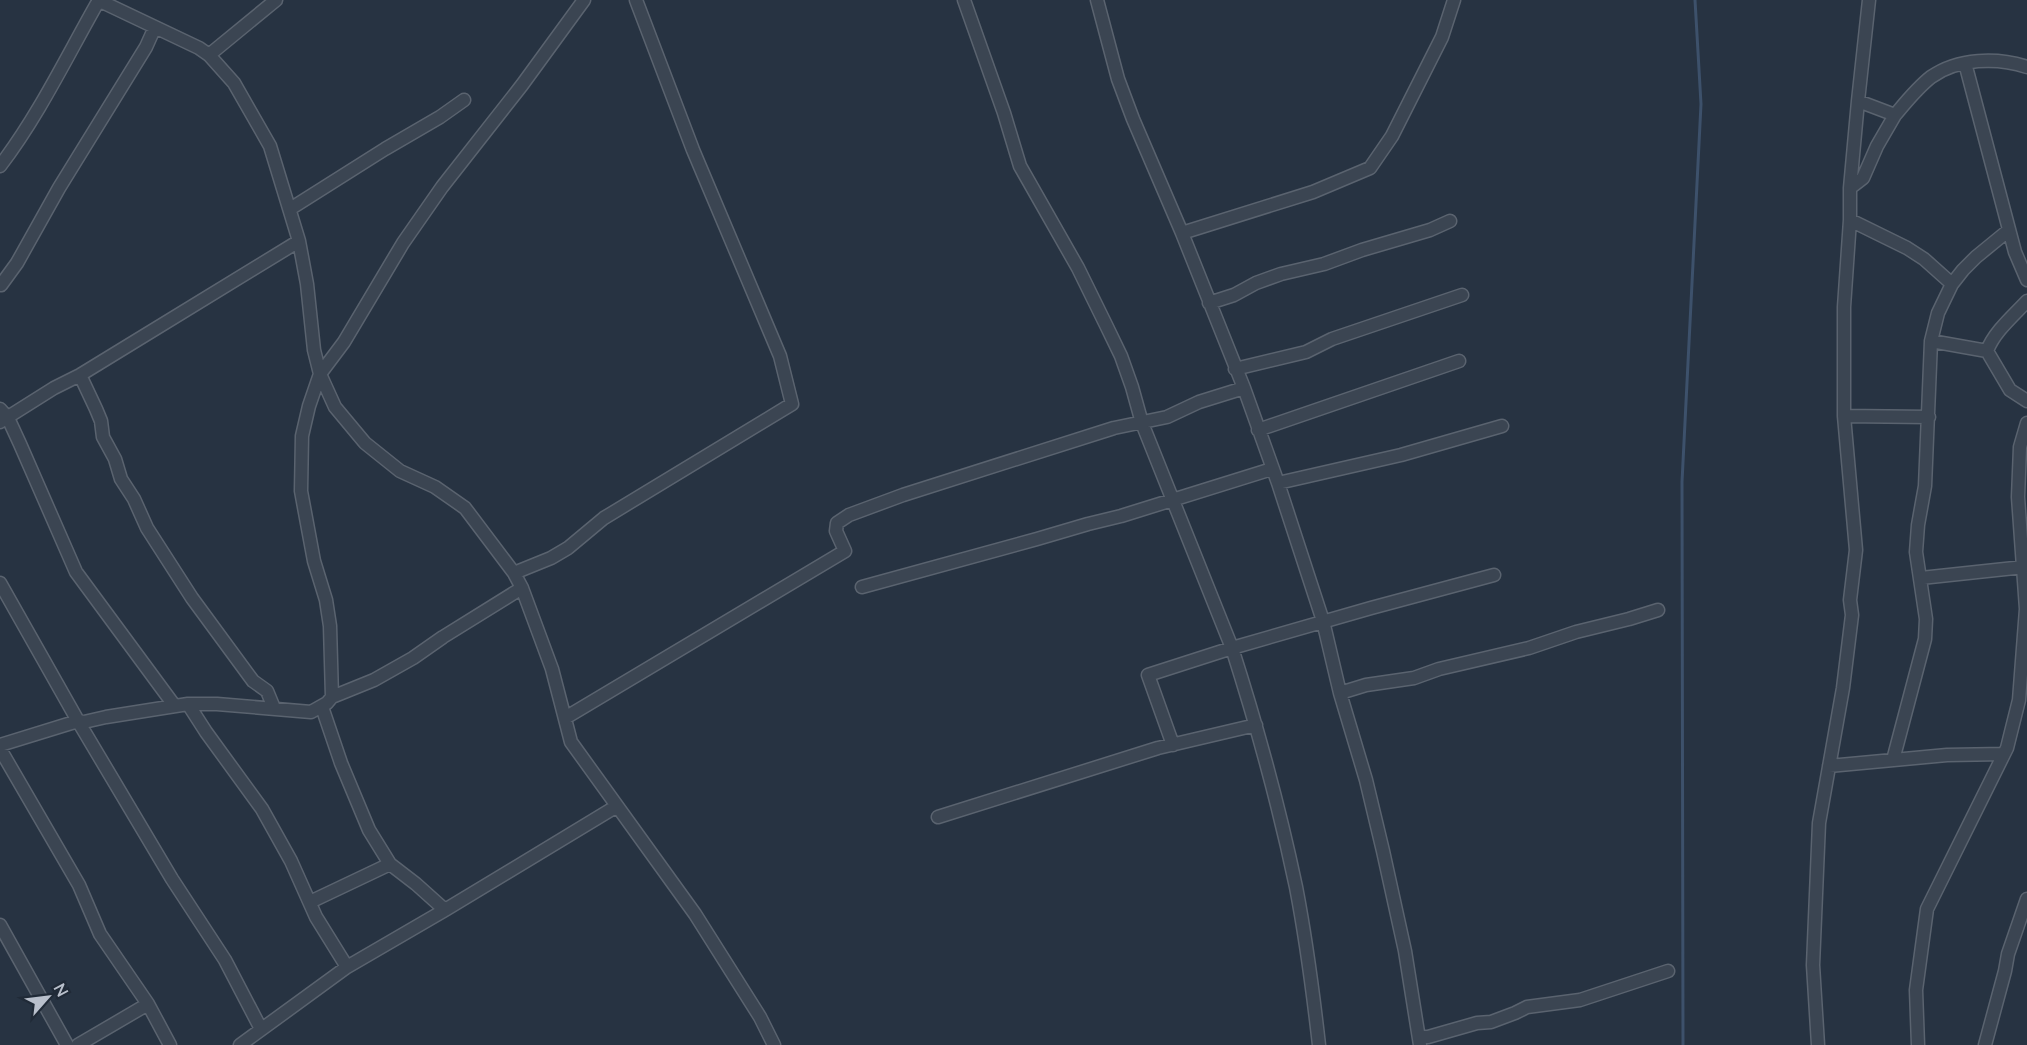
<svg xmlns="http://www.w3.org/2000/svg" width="2027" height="1045" viewBox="0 0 2027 1045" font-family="Lato,sans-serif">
	<rect width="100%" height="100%" fill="#273342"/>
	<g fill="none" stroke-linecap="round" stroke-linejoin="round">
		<path stroke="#3d516b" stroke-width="3" d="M 1683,1045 L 1682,482 L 1701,104 L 1695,0"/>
		<g stroke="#5a636f" stroke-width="15">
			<path id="minor" d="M 98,0 L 199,48 L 209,55 L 234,83 L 270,146 L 299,241 L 307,284 L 314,350 L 320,374 L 335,407 L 365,443 L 400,471 L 435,487 L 465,508 L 514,573 L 522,588 L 552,669 L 571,742 L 695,914 L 760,1017 L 774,1045
				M 964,0 L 1004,113 L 1020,166 L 1078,268 L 1106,325 L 1121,356 L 1132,387 L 1142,423 L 1232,648 L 1148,675 L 1173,745
				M 1097,0 L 1118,79 L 1133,119 L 1182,233 L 1244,388 L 1278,483 L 1323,621 L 1340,693 L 1366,780 L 1383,851 L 1405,951 L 1420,1045
				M 209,55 L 276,0
				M 1965,63 L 2015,252 L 2027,280
				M 1858,101 L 1869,0
				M 0,166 C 39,115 67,56 99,0
				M 1850,188 L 1863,178 L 1877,146 L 1895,115
				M 290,209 L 385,149 L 440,117 L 464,100
				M 1850,220 L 1907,248 L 1924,259 L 1952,284
				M 1182,233 L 1313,192 L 1370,168 L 1392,136 L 1442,37 L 1454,0
				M 1,285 L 17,263 L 59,188 L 146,47 L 155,27
				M 2027,301 C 2013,316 1994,332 1987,351 L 2010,390 L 2027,401
				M 1209,303 L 1234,295 L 1256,283 L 1281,274 L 1324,264 L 1362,250 L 1430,230 L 1450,221
				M 1931,341 L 1987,351
				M 1235,369 L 1306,352 L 1332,339 L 1462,295
				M 80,375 L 96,409 L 101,421 L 103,437 L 115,459 L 121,479 L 134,499 L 147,528 L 192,598 L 253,681 L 267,691 L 274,708
				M 0,409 L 8,418 L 20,444 L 76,572 L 174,705
				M 1844,416 L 1929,417
				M 0,422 L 54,388 L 80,375 L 299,241
				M 1258,430 L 1459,361
				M 1278,483 L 1401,455 L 1502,426
				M 514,573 L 551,558 L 568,548 L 604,518 L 792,404 L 780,356 L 693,150 L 636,0
				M 1921,578 L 2024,567
				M 0,583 L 78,721 L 172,879 L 225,960 L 261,1029
				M 862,587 L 1037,539 L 1088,524 L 1121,516 L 1272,469
				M 1340,693 L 1366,685 L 1414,678 L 1439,669 L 1529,648 L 1576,632 L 1629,619 L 1658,610
				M 332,697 L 374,680 L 413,658 L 443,637 L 522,588
				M 188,704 L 206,732 L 262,809 L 291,861 L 316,917 L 347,967
				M 322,707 L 341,763 L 369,830 L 390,864 L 416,884 L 445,910
				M 565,718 L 845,551 L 836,531 L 837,523 L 849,515 L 903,495 L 1114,428 L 1167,417 L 1199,402 L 1244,388
				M 0,745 L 78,721 L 84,722 L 106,717 L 188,704 L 217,704 L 311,712 L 327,703 L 332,697 L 330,626 L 326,600 L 314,561 L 301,491 L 302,436 L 309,406 L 320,374 L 344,342 L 403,243 L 442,187 L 522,85 L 584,0
				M 0,749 L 79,885 L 100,934 L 148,1004 L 170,1045
				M 1893,760 L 1925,639 L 1926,619 L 1916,552 L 1918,525 L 1925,486 L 1931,341 L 1938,313 L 1952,284 L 1963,270 L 1976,257 L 2009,230
				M 1829,766 L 1947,755 L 2004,754
				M 938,817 L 1158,748 L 1256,725
				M 310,902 L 390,864
				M 0,925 L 67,1045
				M 1419,1037 L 1428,1037 L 1477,1023 L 1491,1022 L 1515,1013 L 1527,1007 L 1580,1000 L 1668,971
				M 78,1045 L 148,1004
				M 240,1045 L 347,967 L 445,910 L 617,806
				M 1319,1045 C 1313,992 1306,939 1296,887 C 1279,806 1257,726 1232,648 L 1371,608 L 1494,575
				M 1818,1045 L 1813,965 L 1819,823 L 1843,688 L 1852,615 L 1850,600 L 1856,550 L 1844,416 L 1844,307 L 1850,220 L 1850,188 L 1858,101 L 1895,115 C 1906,102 1917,88 1931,77 C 1958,58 1997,57 2027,67
				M 1918,1045 L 1916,990 L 1927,909 L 2007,748 L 2019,700 L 2026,609 L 2018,497 L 2020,447 L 2027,423
				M 1985,1045 L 2005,971 L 2008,954 L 2027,899"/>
		</g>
		<use href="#minor" stroke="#3b4552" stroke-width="12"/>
	</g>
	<g transform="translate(48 997) rotate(62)" stroke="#202a37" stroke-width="4.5" paint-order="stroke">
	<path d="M0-4.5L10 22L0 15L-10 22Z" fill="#b9c0cc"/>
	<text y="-9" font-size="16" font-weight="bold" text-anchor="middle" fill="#b9c0cc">N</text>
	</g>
</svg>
